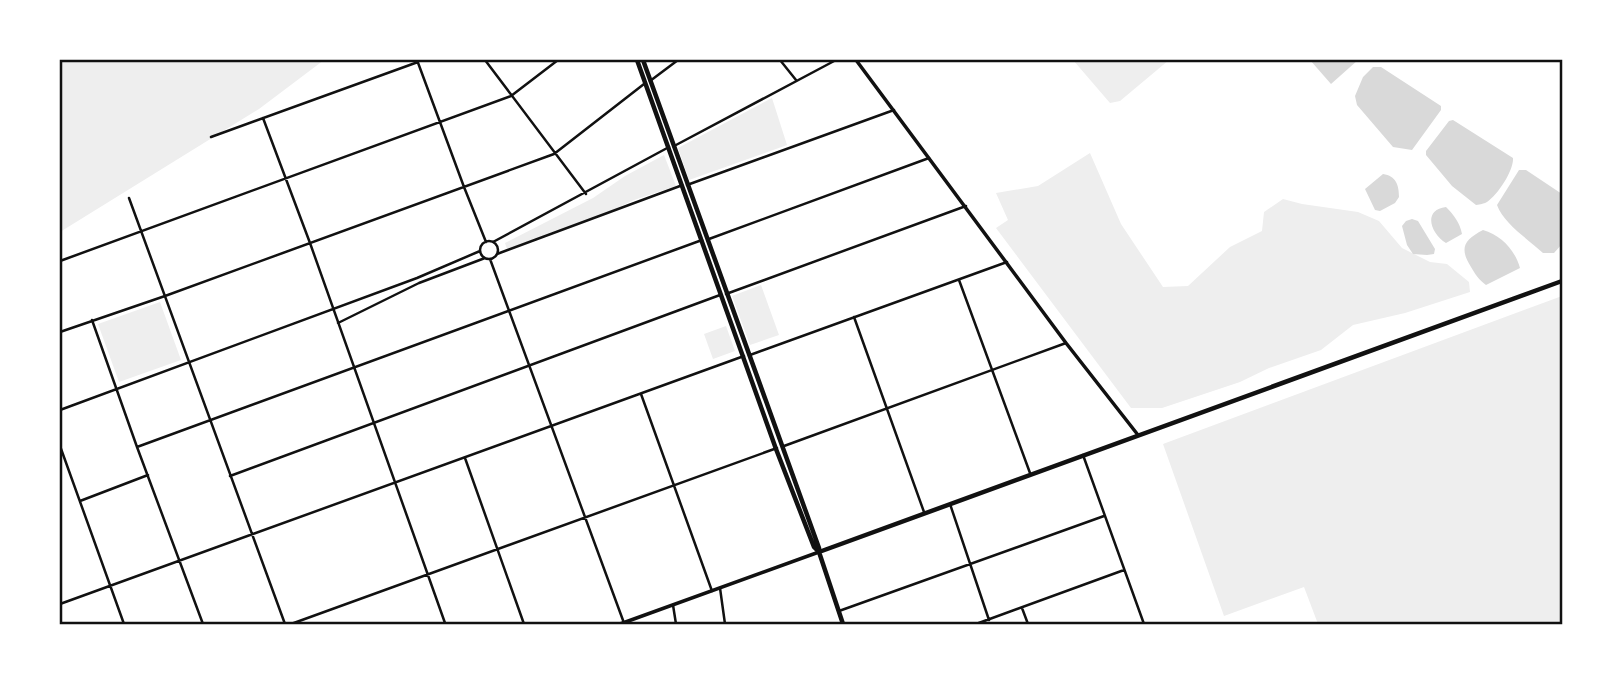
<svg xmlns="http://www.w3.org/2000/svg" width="1622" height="684" viewBox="0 0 1622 684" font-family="Arial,sans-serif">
	<rect width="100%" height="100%" fill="#fff"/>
	<path fill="#eee" d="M 60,60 L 324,60 L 259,109 L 60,232 Z
		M 1073,60 L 1169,60 L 1120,101 L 1110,103 Z
		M 772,98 L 787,145 L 689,180 L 678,148 Z
		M 1090,153 L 1121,224 L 1163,287 L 1188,286 L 1230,247 L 1262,231 L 1264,212 L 1283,199 L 1302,204 L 1358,212 L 1379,221 L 1402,248 L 1430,262 L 1447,264 L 1469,282 L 1470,292 L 1405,313 L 1353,325 L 1321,350 L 1269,368 L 1240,382 L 1162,408 L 1131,408 L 996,228 L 1008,220 L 996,193 L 1038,186 Z
		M 664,155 L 676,186 L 634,200 L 600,216 L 507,249 L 505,243 L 593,198 L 625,176 Z
		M 761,285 L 779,335 L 750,345 L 732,296 Z
		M 1562,296 L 1562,624 L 1318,624 L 1304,587 L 1224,616 L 1163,444 Z
		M 160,302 L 181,360 L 119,382 L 98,324 Z
		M 726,326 L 735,351 L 713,359 L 704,334 Z"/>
	<path fill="#d9d9d9" d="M 1310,60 L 1358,60 L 1331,84 Z
		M 1373,67 L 1381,67 L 1441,106 L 1441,110 L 1412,150 L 1393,147 L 1357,105 L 1355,96 L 1363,77 Z
		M 1453,120 L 1513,158 C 1514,170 1498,195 1487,202 C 1483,204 1481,204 1476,205 L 1452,186 L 1426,155 L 1426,151 L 1449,121 Z
		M 1519,170 L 1526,170 L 1562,194 L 1562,244 L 1554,253 L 1543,253 C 1528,239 1504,224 1497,205 Z
		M 1383,174 C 1396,176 1399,185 1399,197 L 1395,203 L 1380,211 L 1375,210 L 1365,189 Z
		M 1446,207 C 1454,215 1460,223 1462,234 L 1446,243 C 1431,234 1422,210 1446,207 Z
		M 1412,219 L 1418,221 L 1435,249 L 1434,254 L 1427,255 L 1413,254 L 1407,245 L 1402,226 L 1406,221 Z
		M 1483,230 C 1501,235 1515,250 1520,268 L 1486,285 C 1479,280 1475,274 1471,267 C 1459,248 1464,240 1483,230 Z"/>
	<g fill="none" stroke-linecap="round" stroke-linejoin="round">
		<path stroke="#111" stroke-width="2.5" d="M 417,60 L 464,187 L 486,242
			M 485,60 L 586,194
			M 780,60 L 796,80
			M 650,81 L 678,60
			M 263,118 L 310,243 L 445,623
			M 211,137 L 418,62
			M 676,145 L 836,60
			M 687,185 L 894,110
			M 129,198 L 285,624
			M 709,239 L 929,158
			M480 250a9 9 0 1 1 18 0a9 9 0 1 1-18 0Z
			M 493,242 L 669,147
			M 497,254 L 680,186
			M 490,259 L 624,623
			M 60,261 L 511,96 L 558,60
			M 959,280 L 1030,473
			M 726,294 L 966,206
			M 854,317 L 924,512
			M 92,320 L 137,447 L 203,624
			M 338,323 L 419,283 L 485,258
			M 60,332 L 165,296 L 554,154 L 644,84
			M 750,355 L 1007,262
			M 641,394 L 712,591
			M 60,410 L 417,278 L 480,251
			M 60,446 L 124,624
			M 784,446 L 1066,343
			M 137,447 L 702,240
			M 1083,455 L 1144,624
			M 465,458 L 524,624
			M 230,476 L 720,295
			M 80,501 L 148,475
			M 950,504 L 989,620
			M 720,588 L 725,624
			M 60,604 L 744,356
			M 673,605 L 676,624
			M 1022,608 L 1028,624
			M 839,611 L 1104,516
			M 291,624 L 777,448
			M 976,624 L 1124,570"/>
		<path stroke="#111" stroke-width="3.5" d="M 856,60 L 1066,343 L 1138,435
			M 620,624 L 819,552"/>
		<path stroke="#111" stroke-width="4.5" d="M 637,60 L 776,449 L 814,547 L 819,552 L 843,624
			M 643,60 L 819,548 L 819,551
			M 819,552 L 1562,281"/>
	</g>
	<rect width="1622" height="684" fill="none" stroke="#ffffff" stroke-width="122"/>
	<rect x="61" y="61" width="1500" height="562" fill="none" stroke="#111" stroke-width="2.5"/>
</svg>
